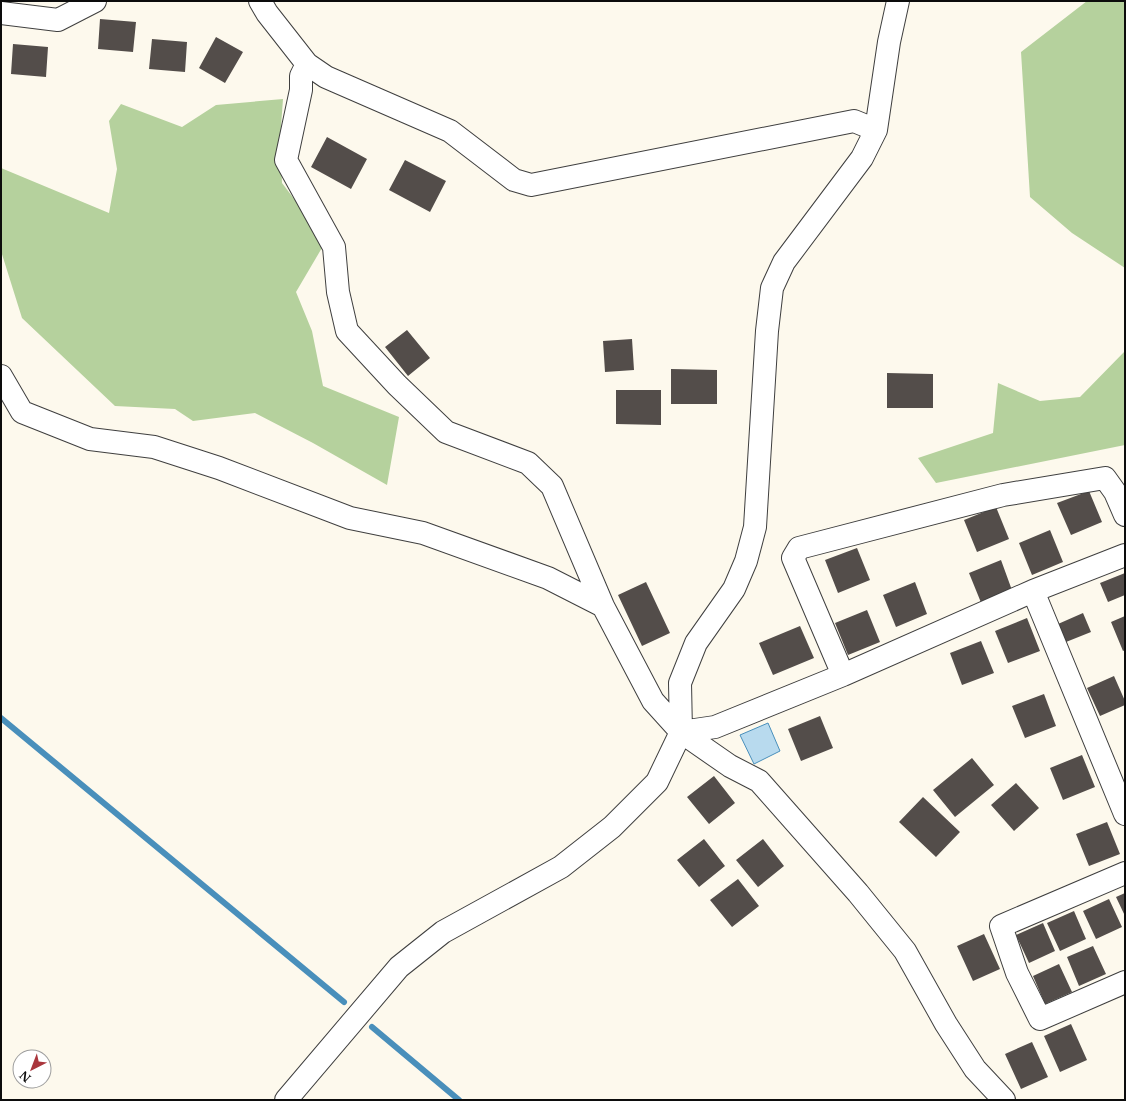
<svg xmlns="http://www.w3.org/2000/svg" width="1126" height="1101" viewBox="0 0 1126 1101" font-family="'Libre Baskerville',serif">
	<rect width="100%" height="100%" fill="#fdf9ed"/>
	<path fill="#b5d19d" d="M 1087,1 L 1125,1 L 1125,268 L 1072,233 L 1030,197 L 1021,52 Z
		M 283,99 L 280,140 L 282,183 L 326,241 L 296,292 L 312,331 L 323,386 L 399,417 L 387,485 L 313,443 L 255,413 L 193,421 L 175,409 L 115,406 L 22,318 L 1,251 L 1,168 L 109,213 L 117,169 L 109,121 L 121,104 L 182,127 L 216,105 Z
		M 1125,351 L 1125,445 L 936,483 L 918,458 L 993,433 L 998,383 L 1040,401 L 1080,397 Z"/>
	<path fill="#b8daee" stroke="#498fbb" d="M 768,723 L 780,751 L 754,764 L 740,735 Z"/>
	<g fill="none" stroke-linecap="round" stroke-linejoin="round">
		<path stroke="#498fbb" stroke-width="6" d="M 1,718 L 344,1002
			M 372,1027 L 459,1100"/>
	</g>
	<path fill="#534d4a" d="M 100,19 L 136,22 L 133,52 L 98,49 Z
		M 216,37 L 243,52 L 225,83 L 199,68 Z
		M 152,39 L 187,42 L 185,72 L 149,69 Z
		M 13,44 L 48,47 L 46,77 L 11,74 Z
		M 327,137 L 367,159 L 351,189 L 311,167 Z
		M 405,160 L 446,181 L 430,212 L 389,190 Z
		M 407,330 L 430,358 L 408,376 L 385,347 Z
		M 632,339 L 634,370 L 605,372 L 603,341 Z
		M 671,369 L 717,370 L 717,404 L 671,404 Z
		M 887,373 L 933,374 L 933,408 L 887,408 Z
		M 616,390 L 661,390 L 661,425 L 616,424 Z
		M 1089,491 L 1102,522 L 1071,535 L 1057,503 Z
		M 996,507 L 1009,539 L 977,552 L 964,520 Z
		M 1050,530 L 1063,562 L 1032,575 L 1019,543 Z
		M 857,548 L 870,580 L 838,593 L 825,560 Z
		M 1001,560 L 1013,593 L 982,605 L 969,573 Z
		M 1125,573 L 1125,595 L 1108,602 L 1100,583 Z
		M 646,582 L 670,633 L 642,646 L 618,595 Z
		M 915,582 L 927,614 L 896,627 L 883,595 Z
		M 867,610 L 880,642 L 848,655 L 835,623 Z
		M 1083,613 L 1091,632 L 1066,642 L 1058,624 Z
		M 1125,616 L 1125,650 L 1123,651 L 1111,622 Z
		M 1027,618 L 1040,651 L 1008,663 L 995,631 Z
		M 800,626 L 814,658 L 773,675 L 759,643 Z
		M 981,641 L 994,673 L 962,685 L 950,653 Z
		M 1114,676 L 1125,701 L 1125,705 L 1100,716 L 1087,688 Z
		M 1044,694 L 1056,726 L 1025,738 L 1012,706 Z
		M 820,716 L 833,748 L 801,761 L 788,729 Z
		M 1082,755 L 1095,787 L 1063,800 L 1050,768 Z
		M 972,758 L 994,785 L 955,817 L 933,790 Z
		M 714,776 L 735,803 L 709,824 L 687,797 Z
		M 1016,783 L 1039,808 L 1014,831 L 991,805 Z
		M 923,797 L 960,832 L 936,857 L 899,822 Z
		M 1107,822 L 1120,854 L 1089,866 L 1076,834 Z
		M 704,839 L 725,866 L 699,887 L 677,860 Z
		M 763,839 L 784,866 L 758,887 L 736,860 Z
		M 738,879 L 759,906 L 732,927 L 710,900 Z
		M 1125,893 L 1125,916 L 1116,897 Z
		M 1109,899 L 1122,927 L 1096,939 L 1083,911 Z
		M 1074,911 L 1086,939 L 1060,951 L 1047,923 Z
		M 1043,923 L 1055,951 L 1029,963 L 1016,935 Z
		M 984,934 L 1000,969 L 973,981 L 957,946 Z
		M 1093,946 L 1106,974 L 1079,986 L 1067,957 Z
		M 1059,964 L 1072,992 L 1045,1004 L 1033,976 Z
		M 1071,1024 L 1087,1060 L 1060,1072 L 1044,1036 Z
		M 1032,1042 L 1048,1077 L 1021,1089 L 1005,1054 Z"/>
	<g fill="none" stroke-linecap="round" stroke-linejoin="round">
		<g stroke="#3f3f3f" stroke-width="24">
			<path id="minor" d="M 260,1 L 267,13 L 307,64 L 326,77 L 450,131 L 514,180 L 531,185 L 854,121 L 876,130
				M 1,13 L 58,20 L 95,1
				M 307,64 L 301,76 L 301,90 L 286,160 L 334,247 L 338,292 L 347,331 L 397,385 L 446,432 L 528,463 L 552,486 L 603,606 L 653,701 L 681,732 L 730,766 L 759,781 L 858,893 L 905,951 L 946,1024 L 975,1069 L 1004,1100
				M 1,376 L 22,412 L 90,439 L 154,447 L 219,468 L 350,518 L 423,533 L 548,578 L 603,606
				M 1033,591 L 1125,814
				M 843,675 L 793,558 L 799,548 L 1003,495 L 1105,478 L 1115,492 L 1125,515
				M 681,732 L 715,727 L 843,675 L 1033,591 L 1125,555
				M 1125,873 L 1001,926 L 1017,973 L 1040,1019 L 1125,982
				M 286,1100 L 399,967 L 443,932 L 561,867 L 612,827 L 657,782 L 681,732 L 680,683 L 696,643 L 734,589 L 746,561 L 755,527 L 767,331 L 772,288 L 784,262 L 862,158 L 876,130 L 889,42 L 898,1"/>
		</g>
		<use href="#minor" stroke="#fff" stroke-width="22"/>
	</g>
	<rect width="1126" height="1101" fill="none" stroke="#0c0c0c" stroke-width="4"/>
	<g transform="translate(32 1069) rotate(222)"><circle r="19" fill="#ffffff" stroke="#9e9e9e"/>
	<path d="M0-3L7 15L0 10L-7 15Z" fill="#aa363d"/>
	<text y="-6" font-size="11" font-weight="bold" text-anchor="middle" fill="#0c0c0c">N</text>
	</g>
</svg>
